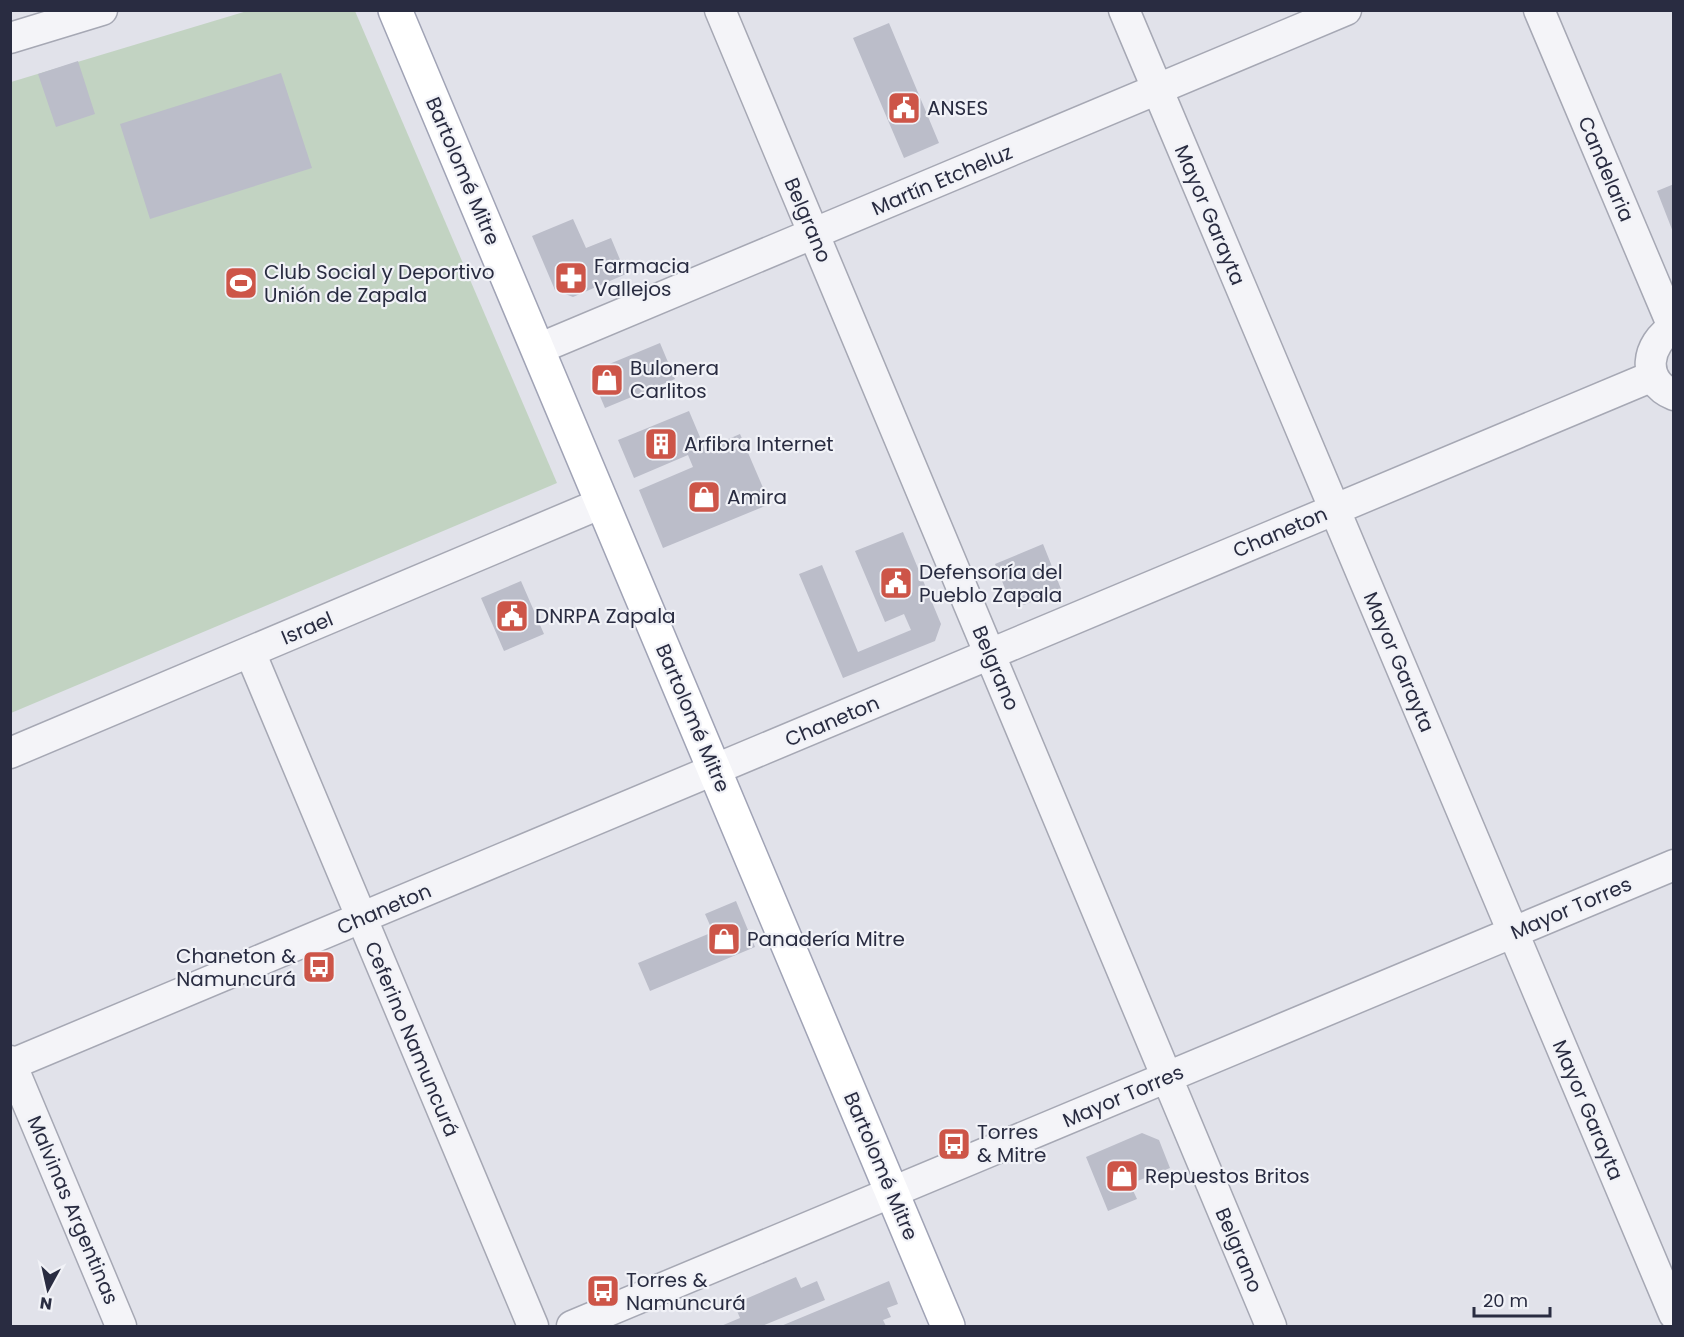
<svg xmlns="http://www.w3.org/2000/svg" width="1684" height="1337" viewBox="0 0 1684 1337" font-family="Poppins,sans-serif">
	<rect width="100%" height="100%" fill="#e1e2ea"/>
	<path fill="#c2d3c2" d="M 247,11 L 355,11 L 557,483 L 11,713 L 11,82 Z"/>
	<path fill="#bbbdc9" d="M 889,23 L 939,143 L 904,158 L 853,38 Z
		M 78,61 L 95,114 L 56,127 L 38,74 Z
		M 281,73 L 312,168 L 150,219 L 120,124 Z
		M 1674,184 L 1674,231 L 1673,232 L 1657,191 Z
		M 573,219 L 586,248 L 611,238 L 626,274 L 573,297 L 555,290 L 532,236 Z
		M 660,343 L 675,379 L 605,408 L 596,387 L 602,367 Z
		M 689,411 L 705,449 L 740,434 L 770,504 L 663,548 L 639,490 L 693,467 L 688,455 L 634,478 L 618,440 Z
		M 903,532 L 941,624 L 935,641 L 843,678 L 799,574 L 822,565 L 858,652 L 911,630 L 904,614 L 885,622 L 855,551 Z
		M 1043,544 L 1061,589 L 1024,605 L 1009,598 L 995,564 Z
		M 521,581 L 544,634 L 504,651 L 481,598 Z
		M 736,901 L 755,947 L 650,991 L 638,963 L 713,932 L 705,914 Z
		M 1142,1133 L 1159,1140 L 1170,1168 L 1130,1184 L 1137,1199 L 1108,1211 L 1086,1157 Z
		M 796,1277 L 801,1288 L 817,1281 L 825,1300 L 762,1326 L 721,1326 L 740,1318 L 734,1304 Z
		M 889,1281 L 898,1304 L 887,1308 L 891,1317 L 883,1320 L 886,1326 L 781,1326 Z"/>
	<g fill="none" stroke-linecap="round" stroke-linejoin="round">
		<g stroke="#a6a8b4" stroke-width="33">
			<path id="minor" d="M 720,10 L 1271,1326
				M 1124,10 L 1674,1314
				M 1539,10 L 1673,327
				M 10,38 L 102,10
				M 1674,327 C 1646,344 1640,381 1674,395
				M 538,349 L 1346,10
				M 250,652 L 533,1326
				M 10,753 L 602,503
				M 10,1061 L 121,1326
				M 10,1065 L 1653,376
				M 572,1326 L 1674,865"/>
		</g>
		<g stroke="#a0a3b5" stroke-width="36">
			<path id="major" d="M 395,10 L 948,1326"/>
		</g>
		<use href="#minor" stroke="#f4f4f8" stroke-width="30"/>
		<use href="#major" stroke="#fff" stroke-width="33"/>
	</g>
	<defs>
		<g id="civic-square" transform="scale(1.725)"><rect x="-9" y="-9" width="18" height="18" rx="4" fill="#cd5548" stroke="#f1f2f7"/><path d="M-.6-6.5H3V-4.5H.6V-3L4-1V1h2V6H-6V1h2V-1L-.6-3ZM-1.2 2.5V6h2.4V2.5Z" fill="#fff"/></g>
		<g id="pharmacy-square" transform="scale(1.725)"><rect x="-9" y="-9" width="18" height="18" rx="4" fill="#cd5548" stroke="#f1f2f7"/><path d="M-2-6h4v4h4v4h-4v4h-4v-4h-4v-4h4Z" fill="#fff"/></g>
		<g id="stadium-square" transform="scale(1.725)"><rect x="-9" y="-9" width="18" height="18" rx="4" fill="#cd5548" stroke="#f1f2f7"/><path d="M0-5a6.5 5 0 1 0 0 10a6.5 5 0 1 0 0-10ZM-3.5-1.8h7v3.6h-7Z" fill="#fff"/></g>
		<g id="shop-square" transform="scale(1.725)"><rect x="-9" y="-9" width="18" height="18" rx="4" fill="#cd5548" stroke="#f1f2f7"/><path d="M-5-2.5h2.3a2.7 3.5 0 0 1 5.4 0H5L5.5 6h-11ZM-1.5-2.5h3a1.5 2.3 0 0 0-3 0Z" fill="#fff"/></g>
		<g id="building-square" transform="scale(1.725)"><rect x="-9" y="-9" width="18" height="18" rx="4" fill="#cd5548" stroke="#f1f2f7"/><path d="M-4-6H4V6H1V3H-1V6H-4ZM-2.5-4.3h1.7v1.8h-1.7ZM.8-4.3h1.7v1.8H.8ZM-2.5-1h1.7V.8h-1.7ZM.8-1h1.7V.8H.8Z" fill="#fff"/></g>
		<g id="bus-square" transform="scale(1.725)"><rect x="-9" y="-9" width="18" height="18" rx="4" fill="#cd5548" stroke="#f1f2f7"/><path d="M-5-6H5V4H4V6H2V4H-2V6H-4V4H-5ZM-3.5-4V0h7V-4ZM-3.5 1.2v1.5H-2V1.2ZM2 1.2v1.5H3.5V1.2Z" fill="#fff"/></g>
	</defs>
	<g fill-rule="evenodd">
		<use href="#civic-square" x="904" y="108"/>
		<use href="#pharmacy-square" x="571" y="278"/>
		<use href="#stadium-square" x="241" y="283"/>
		<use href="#shop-square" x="607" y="380"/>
		<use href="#building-square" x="661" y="444"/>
		<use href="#shop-square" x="704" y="497"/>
		<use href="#civic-square" x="896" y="583"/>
		<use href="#civic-square" x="512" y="616"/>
		<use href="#shop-square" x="724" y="939"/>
		<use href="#bus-square" x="319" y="967"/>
		<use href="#bus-square" x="954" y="1144"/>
		<use href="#shop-square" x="1122" y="1176"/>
		<use href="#bus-square" x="603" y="1291"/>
	</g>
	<g text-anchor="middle" stroke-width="4.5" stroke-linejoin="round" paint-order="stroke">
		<g font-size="20" fill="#292c41" stroke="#f1f2f7" text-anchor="start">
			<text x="927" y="115">ANSES</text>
			<text x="594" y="273">Farmacia<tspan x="594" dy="23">Vallejos</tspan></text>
			<text x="264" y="279">Club Social y Deportivo<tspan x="264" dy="23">Unión de Zapala</tspan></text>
			<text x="630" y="375">Bulonera<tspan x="630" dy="23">Carlitos</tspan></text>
			<text x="684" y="451">Arfibra Internet</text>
			<text x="727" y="504">Amira</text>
			<text x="919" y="579">Defensoría del<tspan x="919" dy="23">Pueblo Zapala</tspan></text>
			<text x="535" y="623">DNRPA Zapala</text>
			<text x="747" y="946">Panadería Mitre</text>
			<text x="296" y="963" text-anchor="end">Chaneton &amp;<tspan x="296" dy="23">Namuncurá</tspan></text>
			<text x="977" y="1139">Torres<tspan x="977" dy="23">&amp; Mitre</tspan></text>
			<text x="1145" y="1183">Repuestos Britos</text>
			<text x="626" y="1287">Torres &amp;<tspan x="626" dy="23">Namuncurá</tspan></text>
		</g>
		<g font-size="20" fill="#292c41" stroke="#f1f2f7">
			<text transform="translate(1606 169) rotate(67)" y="7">Candelaria</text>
			<text transform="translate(463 171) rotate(67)" y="7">Bartolomé Mitre</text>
			<text transform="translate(942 180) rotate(-23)" y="7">Martín Etcheluz</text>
			<text transform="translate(1210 215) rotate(67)" y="7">Mayor Garayta</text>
			<text transform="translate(808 220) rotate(67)" y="7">Belgrano</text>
			<text transform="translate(1280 532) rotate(-23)" y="7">Chaneton</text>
			<text transform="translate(307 628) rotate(-23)" y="7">Israel</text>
			<text transform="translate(1399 662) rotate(67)" y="7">Mayor Garayta</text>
			<text transform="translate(996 668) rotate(67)" y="7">Belgrano</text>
			<text transform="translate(693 718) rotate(67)" y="7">Bartolomé Mitre</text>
			<text transform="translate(832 721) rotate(-23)" y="7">Chaneton</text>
			<text transform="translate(1571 908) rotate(-23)" y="7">Mayor Torres</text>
			<text transform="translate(384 909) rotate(-23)" y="7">Chaneton</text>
			<text transform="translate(412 1039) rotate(67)" y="7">Ceferino Namuncurá</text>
			<text transform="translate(1123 1096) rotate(-23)" y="7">Mayor Torres</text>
			<text transform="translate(1588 1110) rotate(67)" y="7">Mayor Garayta</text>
			<text transform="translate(881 1166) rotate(67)" y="7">Bartolomé Mitre</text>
			<text transform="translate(73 1210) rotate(67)" y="7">Malvinas Argentinas</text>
			<text transform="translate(1239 1250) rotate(67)" y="7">Belgrano</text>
		</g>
	</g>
	<rect width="1684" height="1337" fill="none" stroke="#292c41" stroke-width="24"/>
	<g transform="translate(48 1289) rotate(188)" stroke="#f1f2f7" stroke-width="4.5" paint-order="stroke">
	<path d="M0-4.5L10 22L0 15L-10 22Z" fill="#292c41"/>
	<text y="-9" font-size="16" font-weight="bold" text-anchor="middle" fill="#292c41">N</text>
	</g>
	<path d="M1474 1307v9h76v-9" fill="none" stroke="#292c41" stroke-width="3"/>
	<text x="1483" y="1307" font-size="18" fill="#292c41" stroke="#f1f2f7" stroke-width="4.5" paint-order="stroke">20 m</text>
</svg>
